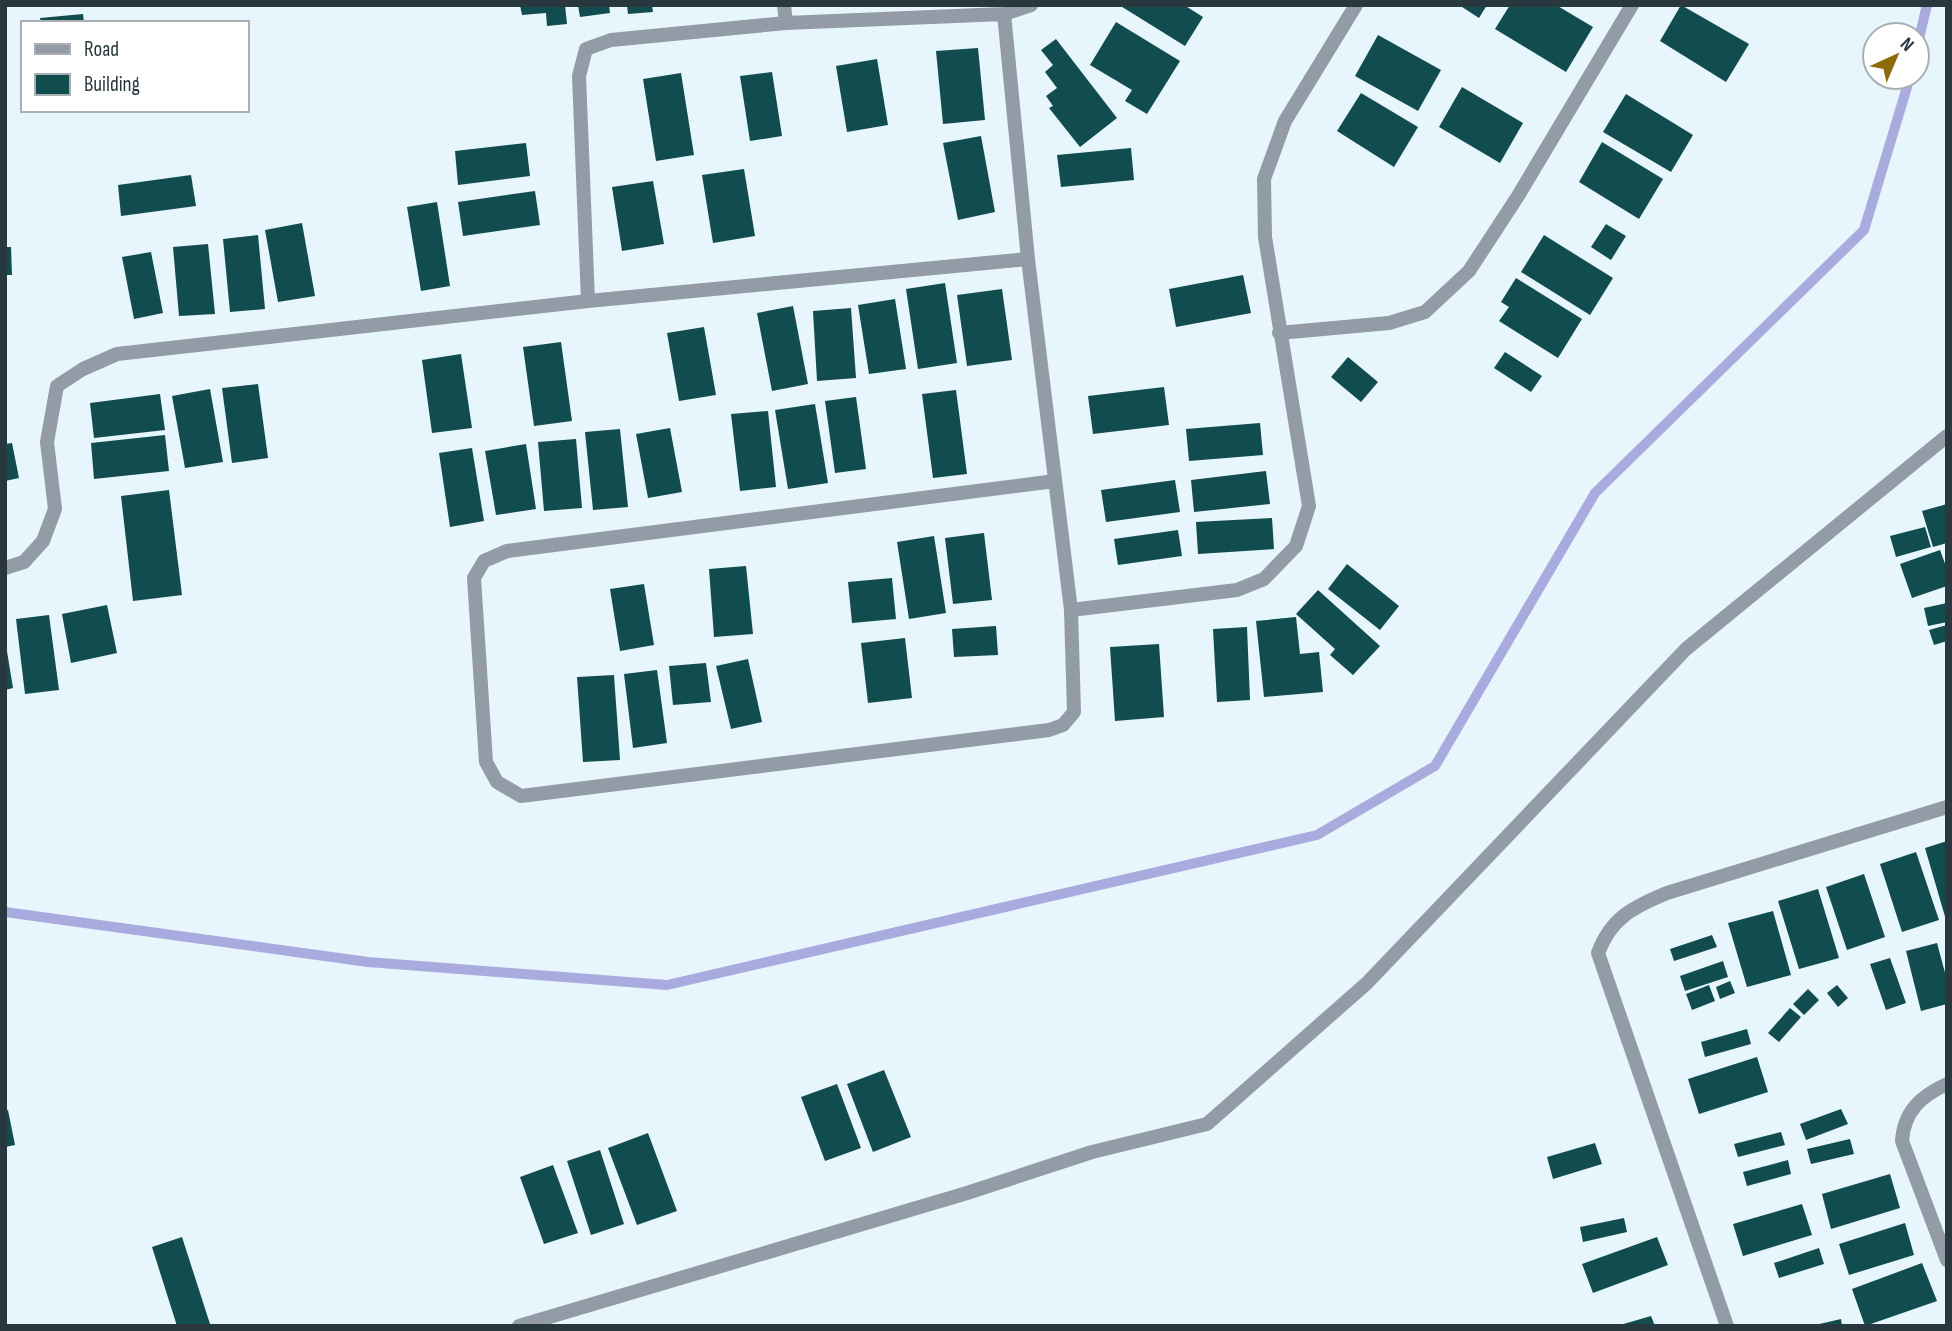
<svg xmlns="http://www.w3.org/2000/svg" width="1952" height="1331" viewBox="0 0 1952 1331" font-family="'Sofia Sans Condensed',sans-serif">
	<rect width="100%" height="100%" fill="#e7f5fc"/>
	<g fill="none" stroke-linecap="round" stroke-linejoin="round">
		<path stroke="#a9abde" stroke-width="10" d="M 1917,47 L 1927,5
			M 5,912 L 368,962 L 667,985 L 1317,835 L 1435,766 L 1595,493 L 1864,230 L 1910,77"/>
	</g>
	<path fill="#114c4e" d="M 520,5 L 565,5 L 567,24 L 547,26 L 546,13 L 522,15 Z
		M 578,5 L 609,5 L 610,13 L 580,17 Z
		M 627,5 L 652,5 L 653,12 L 628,14 Z
		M 1119,5 L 1184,5 L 1203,17 L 1185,46 Z
		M 1459,5 L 1487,5 L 1479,18 Z
		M 1510,5 L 1556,5 L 1593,27 L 1566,72 L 1495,29 Z
		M 1681,5 L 1749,44 L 1726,82 L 1660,41 Z
		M 83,14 L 84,23 L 41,23 L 40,18 Z
		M 1116,22 L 1180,61 L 1147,114 L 1125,101 L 1132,90 L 1090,65 Z
		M 1378,35 L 1441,70 L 1418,111 L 1355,76 Z
		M 1056,39 L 1117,118 L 1080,147 L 1049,108 L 1053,106 L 1046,96 L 1057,88 L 1045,72 L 1053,65 L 1041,50 Z
		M 978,48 L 985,120 L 943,124 L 936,51 Z
		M 877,59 L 888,125 L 847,132 L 836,66 Z
		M 772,72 L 782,136 L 750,141 L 740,76 Z
		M 681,73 L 694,155 L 656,161 L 643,79 Z
		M 1462,87 L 1523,123 L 1500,163 L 1439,127 Z
		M 1361,93 L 1418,127 L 1394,167 L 1337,131 Z
		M 1626,94 L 1693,135 L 1671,172 L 1603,132 Z
		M 981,136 L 995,212 L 958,220 L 943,143 Z
		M 1602,142 L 1663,179 L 1639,219 L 1579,182 Z
		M 526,143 L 530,176 L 458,185 L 455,151 Z
		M 1131,148 L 1134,180 L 1061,187 L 1057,155 Z
		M 744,169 L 755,236 L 713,243 L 702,175 Z
		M 191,175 L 196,206 L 121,216 L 118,185 Z
		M 653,181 L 664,244 L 622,251 L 612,187 Z
		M 535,191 L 540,225 L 463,236 L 458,202 Z
		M 437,202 L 450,286 L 421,291 L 407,207 Z
		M 302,223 L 315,296 L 278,302 L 265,230 Z
		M 1606,224 L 1626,236 L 1611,260 L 1591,247 Z
		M 258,235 L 265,309 L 230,312 L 223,239 Z
		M 1544,235 L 1613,278 L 1590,315 L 1521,272 Z
		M 208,244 L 215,314 L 179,316 L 173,247 Z
		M 5,247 L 11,247 L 12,275 L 5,275 Z
		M 151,252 L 163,313 L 134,319 L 122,257 Z
		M 1243,275 L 1251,313 L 1176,327 L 1169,289 Z
		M 1516,278 L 1582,319 L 1558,358 L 1499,321 L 1509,307 L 1501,302 Z
		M 945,283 L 957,363 L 918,369 L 906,289 Z
		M 1002,289 L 1012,360 L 967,366 L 957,295 Z
		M 895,299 L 906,369 L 869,374 L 858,305 Z
		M 793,306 L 808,384 L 772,391 L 757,313 Z
		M 851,308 L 856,378 L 817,381 L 813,311 Z
		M 704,327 L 716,395 L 679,401 L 667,333 Z
		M 561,342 L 572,421 L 534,426 L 523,347 Z
		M 1505,352 L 1542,376 L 1531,392 L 1494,368 Z
		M 461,354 L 472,428 L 432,433 L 422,360 Z
		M 1348,357 L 1378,382 L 1361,402 L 1331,377 Z
		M 258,384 L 268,458 L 232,463 L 222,388 Z
		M 1164,387 L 1169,425 L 1093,434 L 1088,396 Z
		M 210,389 L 223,462 L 185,468 L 172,396 Z
		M 956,390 L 967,474 L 933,478 L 922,394 Z
		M 160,394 L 165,430 L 94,438 L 90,403 Z
		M 856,397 L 866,469 L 835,473 L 825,401 Z
		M 815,404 L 828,483 L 788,489 L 775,410 Z
		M 768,411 L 776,487 L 740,491 L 731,414 Z
		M 1260,423 L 1263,455 L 1189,461 L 1186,429 Z
		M 670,428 L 682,492 L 648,498 L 636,434 Z
		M 620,429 L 628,507 L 593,510 L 585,432 Z
		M 165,435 L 169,471 L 94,479 L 91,443 Z
		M 576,439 L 582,508 L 544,511 L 538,442 Z
		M 12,443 L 19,478 L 5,481 L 5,444 Z
		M 526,444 L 536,509 L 496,515 L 485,451 Z
		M 472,448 L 484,521 L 450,527 L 439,453 Z
		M 1266,471 L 1270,504 L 1194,512 L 1191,480 Z
		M 1175,480 L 1180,512 L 1106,522 L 1101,490 Z
		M 169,490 L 182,595 L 133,601 L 121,496 Z
		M 1947,504 L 1947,543 L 1933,547 L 1922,511 Z
		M 1272,518 L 1274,549 L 1198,554 L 1196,522 Z
		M 1925,527 L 1931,547 L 1896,557 L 1890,536 Z
		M 1178,530 L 1182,556 L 1118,565 L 1114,539 Z
		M 984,533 L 992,600 L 953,604 L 945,538 Z
		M 934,536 L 946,613 L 909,619 L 897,542 Z
		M 1940,550 L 1947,569 L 1947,586 L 1912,598 L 1900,564 Z
		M 1347,564 L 1399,606 L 1380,630 L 1328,589 Z
		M 746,566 L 753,634 L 714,637 L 709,569 Z
		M 892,578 L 896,619 L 852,623 L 848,582 Z
		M 644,584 L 654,645 L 620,651 L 610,589 Z
		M 1318,590 L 1380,646 L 1353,675 L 1330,655 L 1335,649 L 1296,614 Z
		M 1947,603 L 1947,622 L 1928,626 L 1924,608 Z
		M 107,605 L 117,653 L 71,663 L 62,614 Z
		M 49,615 L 59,690 L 25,694 L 16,619 Z
		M 1296,617 L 1300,654 L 1319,652 L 1323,692 L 1264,697 L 1256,621 Z
		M 1947,625 L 1947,641 L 1934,645 L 1929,630 Z
		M 996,626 L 998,655 L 954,657 L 952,629 Z
		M 1247,627 L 1250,700 L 1217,702 L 1213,629 Z
		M 905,638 L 912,698 L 868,703 L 861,643 Z
		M 5,639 L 13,688 L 5,690 Z
		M 1159,644 L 1164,717 L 1115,721 L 1110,647 Z
		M 748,659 L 762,722 L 731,729 L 716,666 Z
		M 706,663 L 711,702 L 673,705 L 669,666 Z
		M 657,670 L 667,743 L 633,748 L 624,674 Z
		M 614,675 L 620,760 L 583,762 L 577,677 Z
		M 1947,841 L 1947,920 L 1946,920 L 1925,848 Z
		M 1916,852 L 1939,920 L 1902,932 L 1880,864 Z
		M 1864,874 L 1885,937 L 1847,950 L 1826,887 Z
		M 1818,889 L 1839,958 L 1799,969 L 1778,901 Z
		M 1773,911 L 1791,975 L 1747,987 L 1728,923 Z
		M 1712,935 L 1717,947 L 1674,961 L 1670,949 Z
		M 1937,943 L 1947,980 L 1947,1004 L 1921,1011 L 1906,951 Z
		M 1890,958 L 1906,1003 L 1886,1010 L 1870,964 Z
		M 1723,961 L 1728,977 L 1685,991 L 1680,976 Z
		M 1730,981 L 1735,993 L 1720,999 L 1716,987 Z
		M 1709,985 L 1715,1001 L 1692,1010 L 1686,994 Z
		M 1837,985 L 1848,998 L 1838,1007 L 1827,993 Z
		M 1808,989 L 1819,1000 L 1804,1015 L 1793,1004 Z
		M 1790,1008 L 1801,1017 L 1779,1042 L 1768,1033 Z
		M 1747,1029 L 1751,1044 L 1705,1057 L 1701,1042 Z
		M 1757,1057 L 1768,1092 L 1699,1114 L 1688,1079 Z
		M 884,1070 L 911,1137 L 873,1152 L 847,1084 Z
		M 837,1084 L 861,1148 L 825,1161 L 801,1097 Z
		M 1841,1109 L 1848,1124 L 1806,1140 L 1800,1124 Z
		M 8,1110 L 15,1145 L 5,1147 L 5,1111 Z
		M 1781,1132 L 1785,1145 L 1738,1157 L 1734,1144 Z
		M 648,1133 L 677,1211 L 637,1225 L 608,1148 Z
		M 1850,1139 L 1854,1154 L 1811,1164 L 1807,1149 Z
		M 1595,1143 L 1602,1164 L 1553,1179 L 1547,1157 Z
		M 600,1150 L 624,1224 L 591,1235 L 567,1161 Z
		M 1788,1160 L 1791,1174 L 1747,1186 L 1743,1172 Z
		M 553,1165 L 578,1233 L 544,1244 L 520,1177 Z
		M 1890,1174 L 1900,1208 L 1831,1229 L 1822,1194 Z
		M 1802,1204 L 1812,1235 L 1743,1256 L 1733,1224 Z
		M 1624,1218 L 1627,1232 L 1583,1242 L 1580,1227 Z
		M 1905,1223 L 1914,1255 L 1849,1275 L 1839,1244 Z
		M 182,1237 L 210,1324 L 205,1326 L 177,1326 L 152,1247 Z
		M 1657,1237 L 1668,1265 L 1593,1293 L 1582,1264 Z
		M 1819,1248 L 1824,1264 L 1779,1278 L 1774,1263 Z
		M 1922,1263 L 1937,1301 L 1865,1326 L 1852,1289 Z
		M 1651,1316 L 1655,1326 L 1620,1326 L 1620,1325 Z
		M 1841,1319 L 1842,1326 L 1815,1326 L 1815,1325 Z"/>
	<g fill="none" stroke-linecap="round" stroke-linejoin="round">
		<path stroke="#929ba6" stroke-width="14" d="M 784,5 L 786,23
			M 1004,14 L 1028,259 L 1071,610 L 1074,712 L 1063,725 L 1049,730 L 521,796 L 497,782 L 486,762 L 474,578 L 484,561 L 507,551 L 1055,481
			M 588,301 L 1028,259
			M 1279,333 L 1389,323 L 1425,312 L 1469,271 L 1518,196 L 1632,5
			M 5,568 L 24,562 L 43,541 L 55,509 L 47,442 L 57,386 L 83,369 L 117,354 L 588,301 L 579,76 L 586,49 L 611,40 L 786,23 L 1004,14 L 1031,5
			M 1071,610 L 1237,590 L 1264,579 L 1296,546 L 1309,506 L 1265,237 L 1264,179 L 1285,121 L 1356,5
			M 1947,1084 C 1921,1096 1904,1111 1902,1141 L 1947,1260
			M 1727,1326 L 1598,953 C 1611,918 1633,907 1667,893 L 1947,807"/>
		<path stroke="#929ba6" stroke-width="14" d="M 519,1326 L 967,1193 L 1092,1152 L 1207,1124 L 1367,983 L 1686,649 L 1947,436"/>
	</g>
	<rect width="1952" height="1331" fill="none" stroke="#29383e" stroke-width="14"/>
	<rect x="21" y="21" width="228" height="91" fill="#ffffff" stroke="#a9afb2" stroke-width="2"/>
	<rect x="35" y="44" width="35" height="10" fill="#929ba6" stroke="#a9afb2" stroke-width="2"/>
	<text x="84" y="56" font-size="21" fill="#29383e">Road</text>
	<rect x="35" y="74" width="35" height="21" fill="#114c4e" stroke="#a9afb2" stroke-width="2"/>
	<text x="84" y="91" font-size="21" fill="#29383e">Building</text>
	<g transform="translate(1896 56) rotate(44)"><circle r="33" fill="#ffffff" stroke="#a9afb2" stroke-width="2"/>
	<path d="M0-5L12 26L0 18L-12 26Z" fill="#8d6a0c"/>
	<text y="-10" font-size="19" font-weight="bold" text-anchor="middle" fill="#29383e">N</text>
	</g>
</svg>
